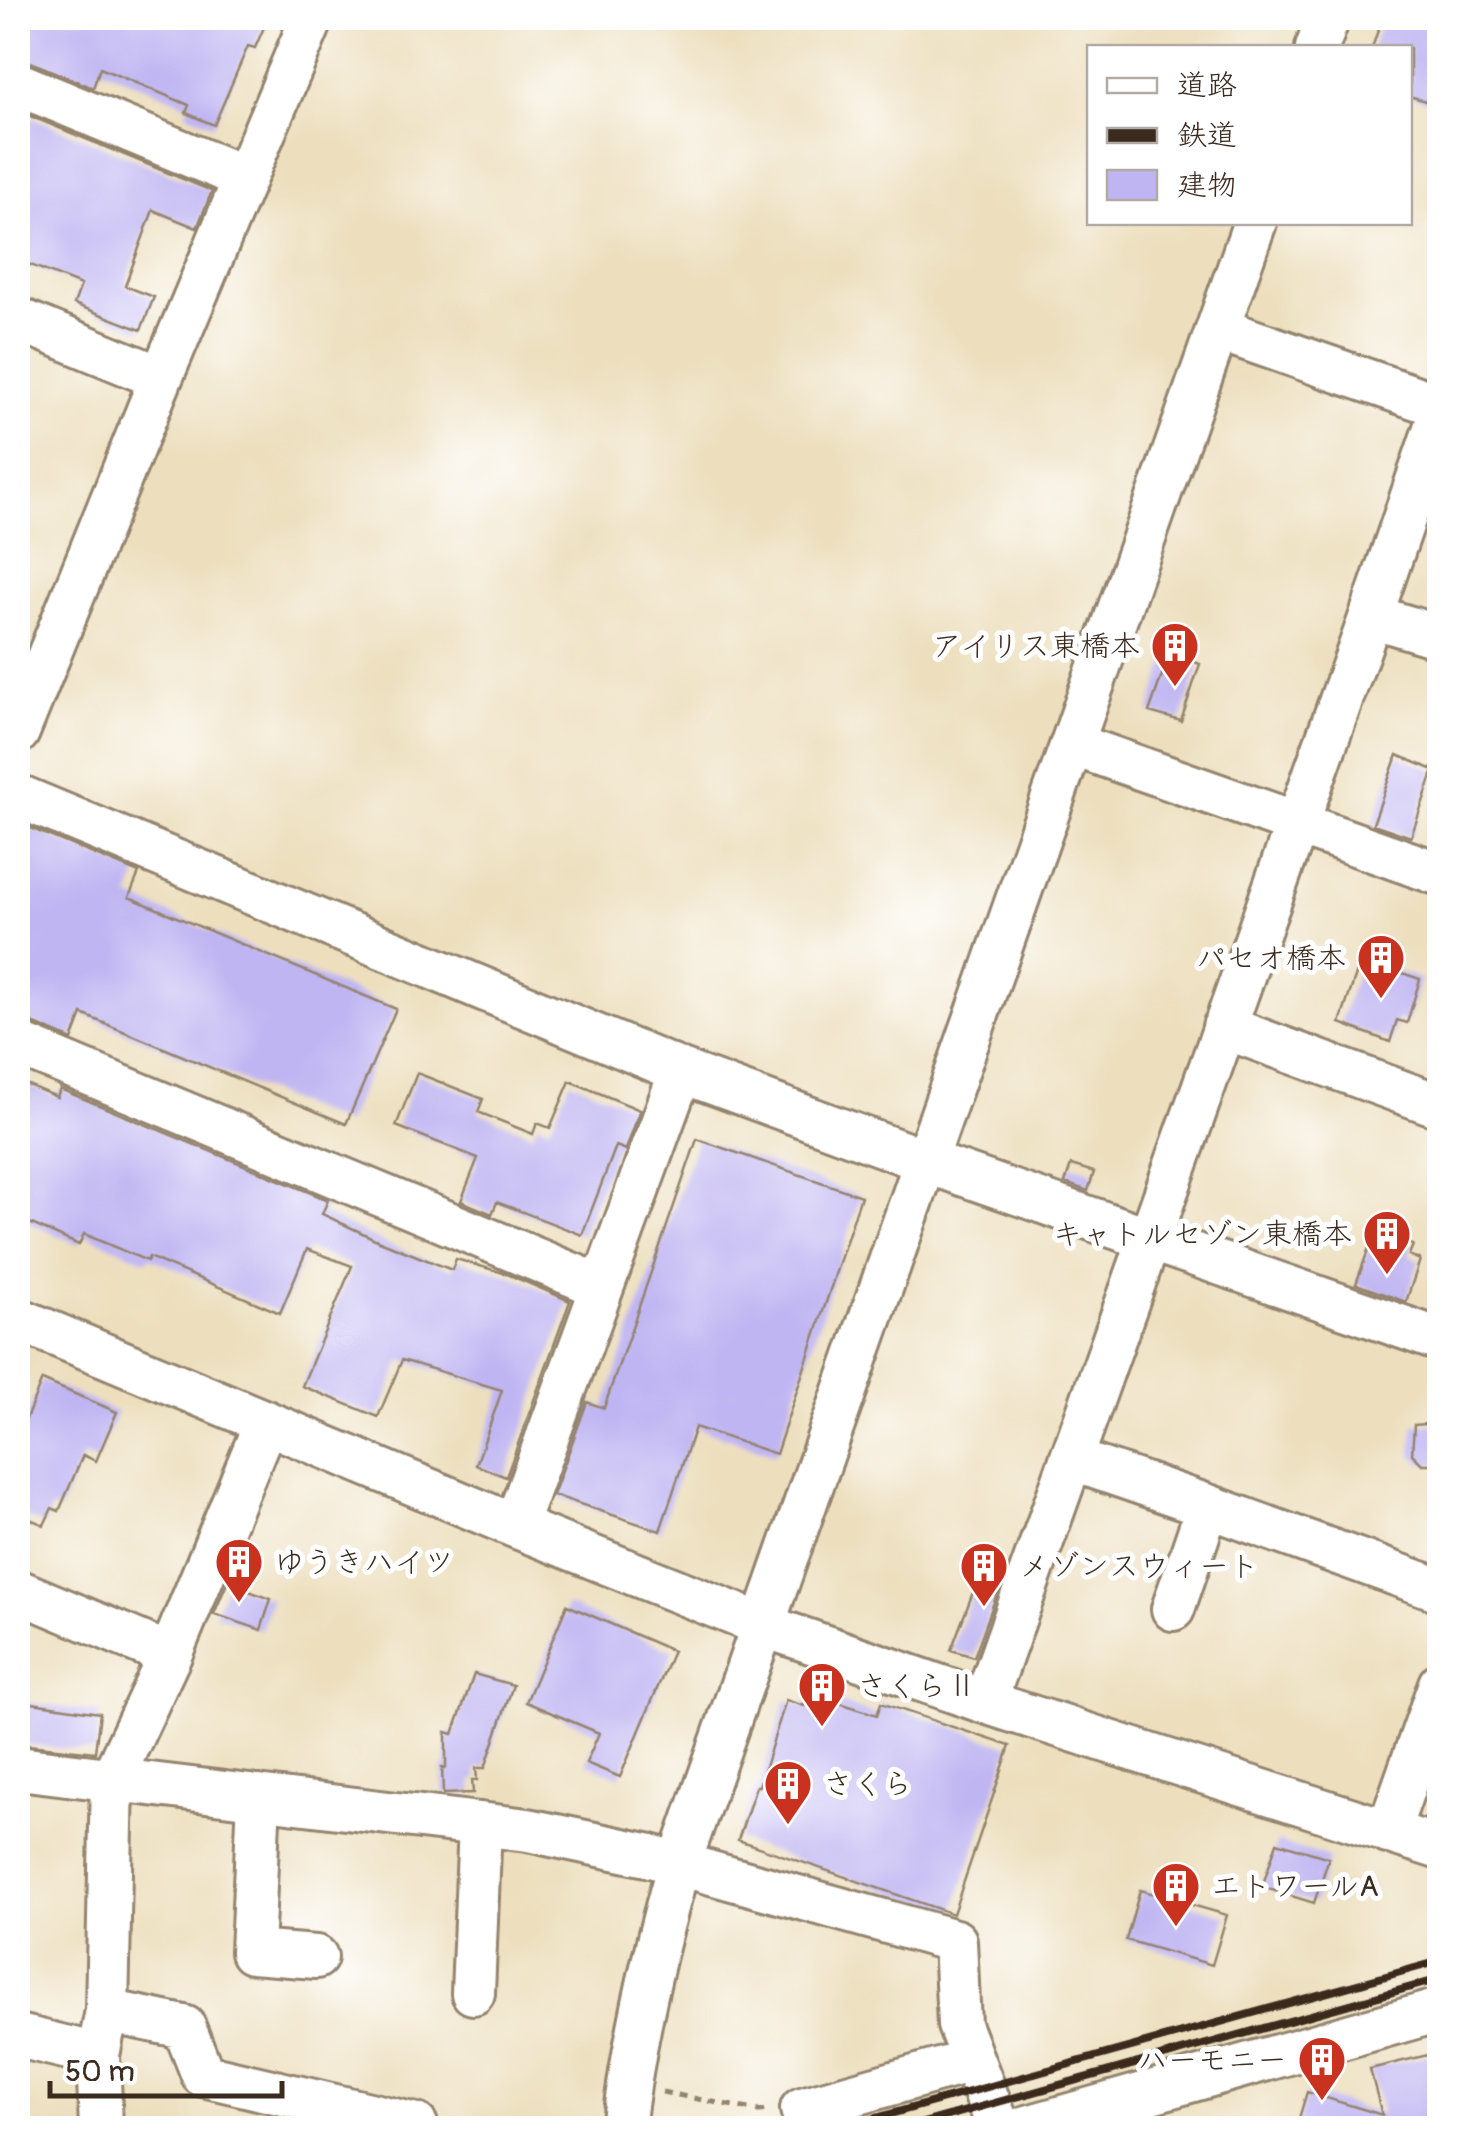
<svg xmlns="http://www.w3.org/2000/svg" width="1457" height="2146" viewBox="0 0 1457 2146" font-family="Pangolin,'Klee One',sans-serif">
	<rect width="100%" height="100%" fill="#fff"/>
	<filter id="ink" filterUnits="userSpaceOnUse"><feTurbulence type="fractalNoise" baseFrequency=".01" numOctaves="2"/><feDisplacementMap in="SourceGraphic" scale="20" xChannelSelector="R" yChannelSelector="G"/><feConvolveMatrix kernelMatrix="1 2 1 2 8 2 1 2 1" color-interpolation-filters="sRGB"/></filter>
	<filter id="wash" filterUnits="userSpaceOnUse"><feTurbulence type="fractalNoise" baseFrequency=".0048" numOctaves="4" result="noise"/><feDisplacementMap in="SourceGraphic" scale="40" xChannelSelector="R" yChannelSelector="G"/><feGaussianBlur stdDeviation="2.25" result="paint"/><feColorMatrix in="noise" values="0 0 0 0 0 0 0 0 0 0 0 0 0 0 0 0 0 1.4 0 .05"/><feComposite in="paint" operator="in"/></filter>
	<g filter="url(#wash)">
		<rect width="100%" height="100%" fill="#eddfbe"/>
		<g id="blocks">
			<path fill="#bfb5f2" d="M 18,18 L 268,18 L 255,48 L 248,46 L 214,125 L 186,113 L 189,105 L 100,68 L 93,88 L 28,61 L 18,59 Z
				M 1382,18 L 1440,18 L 1440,106 L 1410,96 L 1410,48 L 1372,48 Z
				M 18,111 L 212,191 L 197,228 L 153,210 L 125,286 L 154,297 L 141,330 L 74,304 L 81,285 L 18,260 Z
				M 1170,652 L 1200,664 L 1181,721 L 1149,712 Z
				M 1397,755 L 1434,770 L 1411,837 L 1373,824 Z
				M 18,823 L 139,873 L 129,897 L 396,1009 L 346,1124 L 82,1014 L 72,1040 L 28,1021 L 18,1019 Z
				M 1361,959 L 1420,979 L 1407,1023 L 1397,1020 L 1390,1042 L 1340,1023 Z
				M 417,1073 L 483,1099 L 478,1112 L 533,1134 L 537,1123 L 550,1128 L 570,1081 L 640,1110 L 626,1150 L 616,1146 L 582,1235 L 497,1202 L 492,1214 L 461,1201 L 478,1158 L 396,1126 Z
				M 18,1081 L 57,1097 L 60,1089 L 328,1200 L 322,1214 L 377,1240 L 452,1270 L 456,1259 L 507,1274 L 570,1301 L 506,1477 L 476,1465 L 502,1390 L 402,1360 L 378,1417 L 302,1386 L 352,1266 L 307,1249 L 280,1313 L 149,1257 L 147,1261 L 84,1234 L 79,1245 L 18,1218 Z
				M 697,1139 L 861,1196 L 776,1454 L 695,1427 L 660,1531 L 553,1495 L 587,1402 L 604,1408 Z
				M 1071,1165 L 1094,1172 L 1088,1191 L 1065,1183 Z
				M 1386,1236 L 1413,1245 L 1409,1255 L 1420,1260 L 1406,1302 L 1356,1284 L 1371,1242 L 1383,1246 Z
				M 42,1380 L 117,1412 L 96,1461 L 83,1455 L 59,1511 L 52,1508 L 44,1525 L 18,1514 L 18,1438 Z
				M 1440,1423 L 1440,1464 L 1422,1464 L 1412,1454 L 1414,1425 Z
				M 980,1574 L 1002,1580 L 974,1657 L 951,1650 Z
				M 227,1583 L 271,1599 L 261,1630 L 214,1614 Z
				M 567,1605 L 673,1651 L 620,1777 L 586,1763 L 599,1733 L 526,1702 Z
				M 474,1674 L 513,1685 L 485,1768 L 476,1768 L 477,1780 L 472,1780 L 473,1793 L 443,1794 L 442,1767 L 446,1768 L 446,1732 L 453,1734 Z
				M 821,1697 L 877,1715 L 881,1703 L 1010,1746 L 953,1914 L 738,1840 L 756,1786 L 759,1786 L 786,1700 L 804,1706 L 806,1700 L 819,1704 Z
				M 18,1701 L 100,1713 L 95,1752 L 18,1744 Z
				M 1277,1842 L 1329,1858 L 1314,1903 L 1262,1887 Z
				M 1140,1890 L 1227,1915 L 1212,1965 L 1126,1940 Z
				M 1440,2052 L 1440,2128 L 1296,2128 L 1307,2092 L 1382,2115 L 1370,2069 Z"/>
		</g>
	</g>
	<g filter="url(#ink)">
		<use href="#blocks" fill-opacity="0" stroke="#94846e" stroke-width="2.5"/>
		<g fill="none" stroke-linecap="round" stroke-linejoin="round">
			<g stroke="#94846e" stroke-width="48">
				<path id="minor" d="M 1317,48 L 1328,18
					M 18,84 L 245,178
					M 18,319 L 161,378
					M 1218,329 L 1440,406
					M 1371,616 L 1440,637
					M 18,732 L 161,378 L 312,18
					M 1072,744 L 1440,874
					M 18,796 L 681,1071 L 925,1161 L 1440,1340
					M 1224,1027 L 1440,1106
					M 18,1044 L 602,1287
					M 18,1319 L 515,1526 L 762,1625 L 985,1702 L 1440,1848
					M 1071,1459 L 1208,1506 L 1440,1590
					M 515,1526 L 681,1071
					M 18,1591 L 170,1655
					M 1173,1609 L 1208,1506
					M 985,1702 L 1371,616 L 1440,414
					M 18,1768 L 528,1830 L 647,1855 L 955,1941 L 959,2025 L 999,2128
					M 259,1797 L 252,1952 L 316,1957
					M 1388,1832 L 1440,1684
					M 473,1993 L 480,1824
					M 107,2011 L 184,2027 L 203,2075 L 416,2125
					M 18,2036 L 98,2055
					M 101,2128 L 98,2055 L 107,2011 L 112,1779 L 170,1655 L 266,1422
					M 623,2128 C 634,2038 654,1951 679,1864 L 1255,222
					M 807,2128 L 802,2109 L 971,2061
					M 1024,2128 L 1440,2010"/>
			</g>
			<path stroke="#94846e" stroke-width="5" stroke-dasharray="8 8" stroke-linecap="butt" d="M 662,2092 L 759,2111 L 769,2110"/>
			<use href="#minor" stroke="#fff" stroke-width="42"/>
			<path stroke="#3b2a1e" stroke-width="8" d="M 840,2128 L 1440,1961
				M 905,2128 L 1440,1979"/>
		</g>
	</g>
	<defs>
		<g id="building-pin" transform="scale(2.5)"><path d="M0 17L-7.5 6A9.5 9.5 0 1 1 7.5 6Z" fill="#c8321e" stroke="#fff"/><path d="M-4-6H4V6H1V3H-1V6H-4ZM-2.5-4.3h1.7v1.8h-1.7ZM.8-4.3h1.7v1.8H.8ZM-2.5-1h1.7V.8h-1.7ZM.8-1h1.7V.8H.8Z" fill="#fff"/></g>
	</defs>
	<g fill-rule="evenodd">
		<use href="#building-pin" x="1175" y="646"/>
		<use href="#building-pin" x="1381" y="958"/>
		<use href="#building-pin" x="1387" y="1234"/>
		<use href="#building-pin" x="239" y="1562"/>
		<use href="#building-pin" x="984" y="1566"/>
		<use href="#building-pin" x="822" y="1686"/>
		<use href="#building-pin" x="788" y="1784"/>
		<use href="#building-pin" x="1176" y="1886"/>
		<use href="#building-pin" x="1322" y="2060"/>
	</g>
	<g text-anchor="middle" stroke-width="10" stroke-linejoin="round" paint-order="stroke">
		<g font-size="30" fill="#3b2a1e" stroke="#fff" text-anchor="start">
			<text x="1140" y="656" text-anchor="end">アイリス東橋本</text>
			<text x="1346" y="968" text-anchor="end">パセオ橋本</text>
			<text x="1352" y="1244" text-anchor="end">キャトルセゾン東橋本</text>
			<text x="274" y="1572">ゆうきハイツ</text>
			<text x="1019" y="1576">メゾンスウィート</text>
			<text x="857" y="1696">さくらⅡ</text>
			<text x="823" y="1794">さくら</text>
			<text x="1211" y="1896">エトワールA</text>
			<text x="1287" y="2070" text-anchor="end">ハーモニー</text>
		</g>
	</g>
	<rect width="1457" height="2146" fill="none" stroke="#fff" stroke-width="60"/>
	<rect x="1087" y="45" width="325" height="180" fill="#ffffff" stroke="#b1aaa5" stroke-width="2.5"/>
	<rect x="1107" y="78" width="50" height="15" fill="#ffffff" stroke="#b1aaa5" stroke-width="2.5"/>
	<text x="1177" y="95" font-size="30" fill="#3b2a1e">道路</text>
	<rect x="1107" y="128" width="50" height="15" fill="#3b2a1e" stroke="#b1aaa5" stroke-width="2.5"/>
	<text x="1177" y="145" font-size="30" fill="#3b2a1e">鉄道</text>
	<rect x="1107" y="170" width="50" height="30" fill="#bfb5f2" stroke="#b1aaa5" stroke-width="2.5"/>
	<text x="1177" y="195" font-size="30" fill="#3b2a1e">建物</text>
	<path d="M50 2081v15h232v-15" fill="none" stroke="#3b2a1e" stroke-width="5"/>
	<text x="65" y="2081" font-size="30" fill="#3b2a1e" stroke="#ffffff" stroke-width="8" paint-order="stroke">50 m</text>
</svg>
